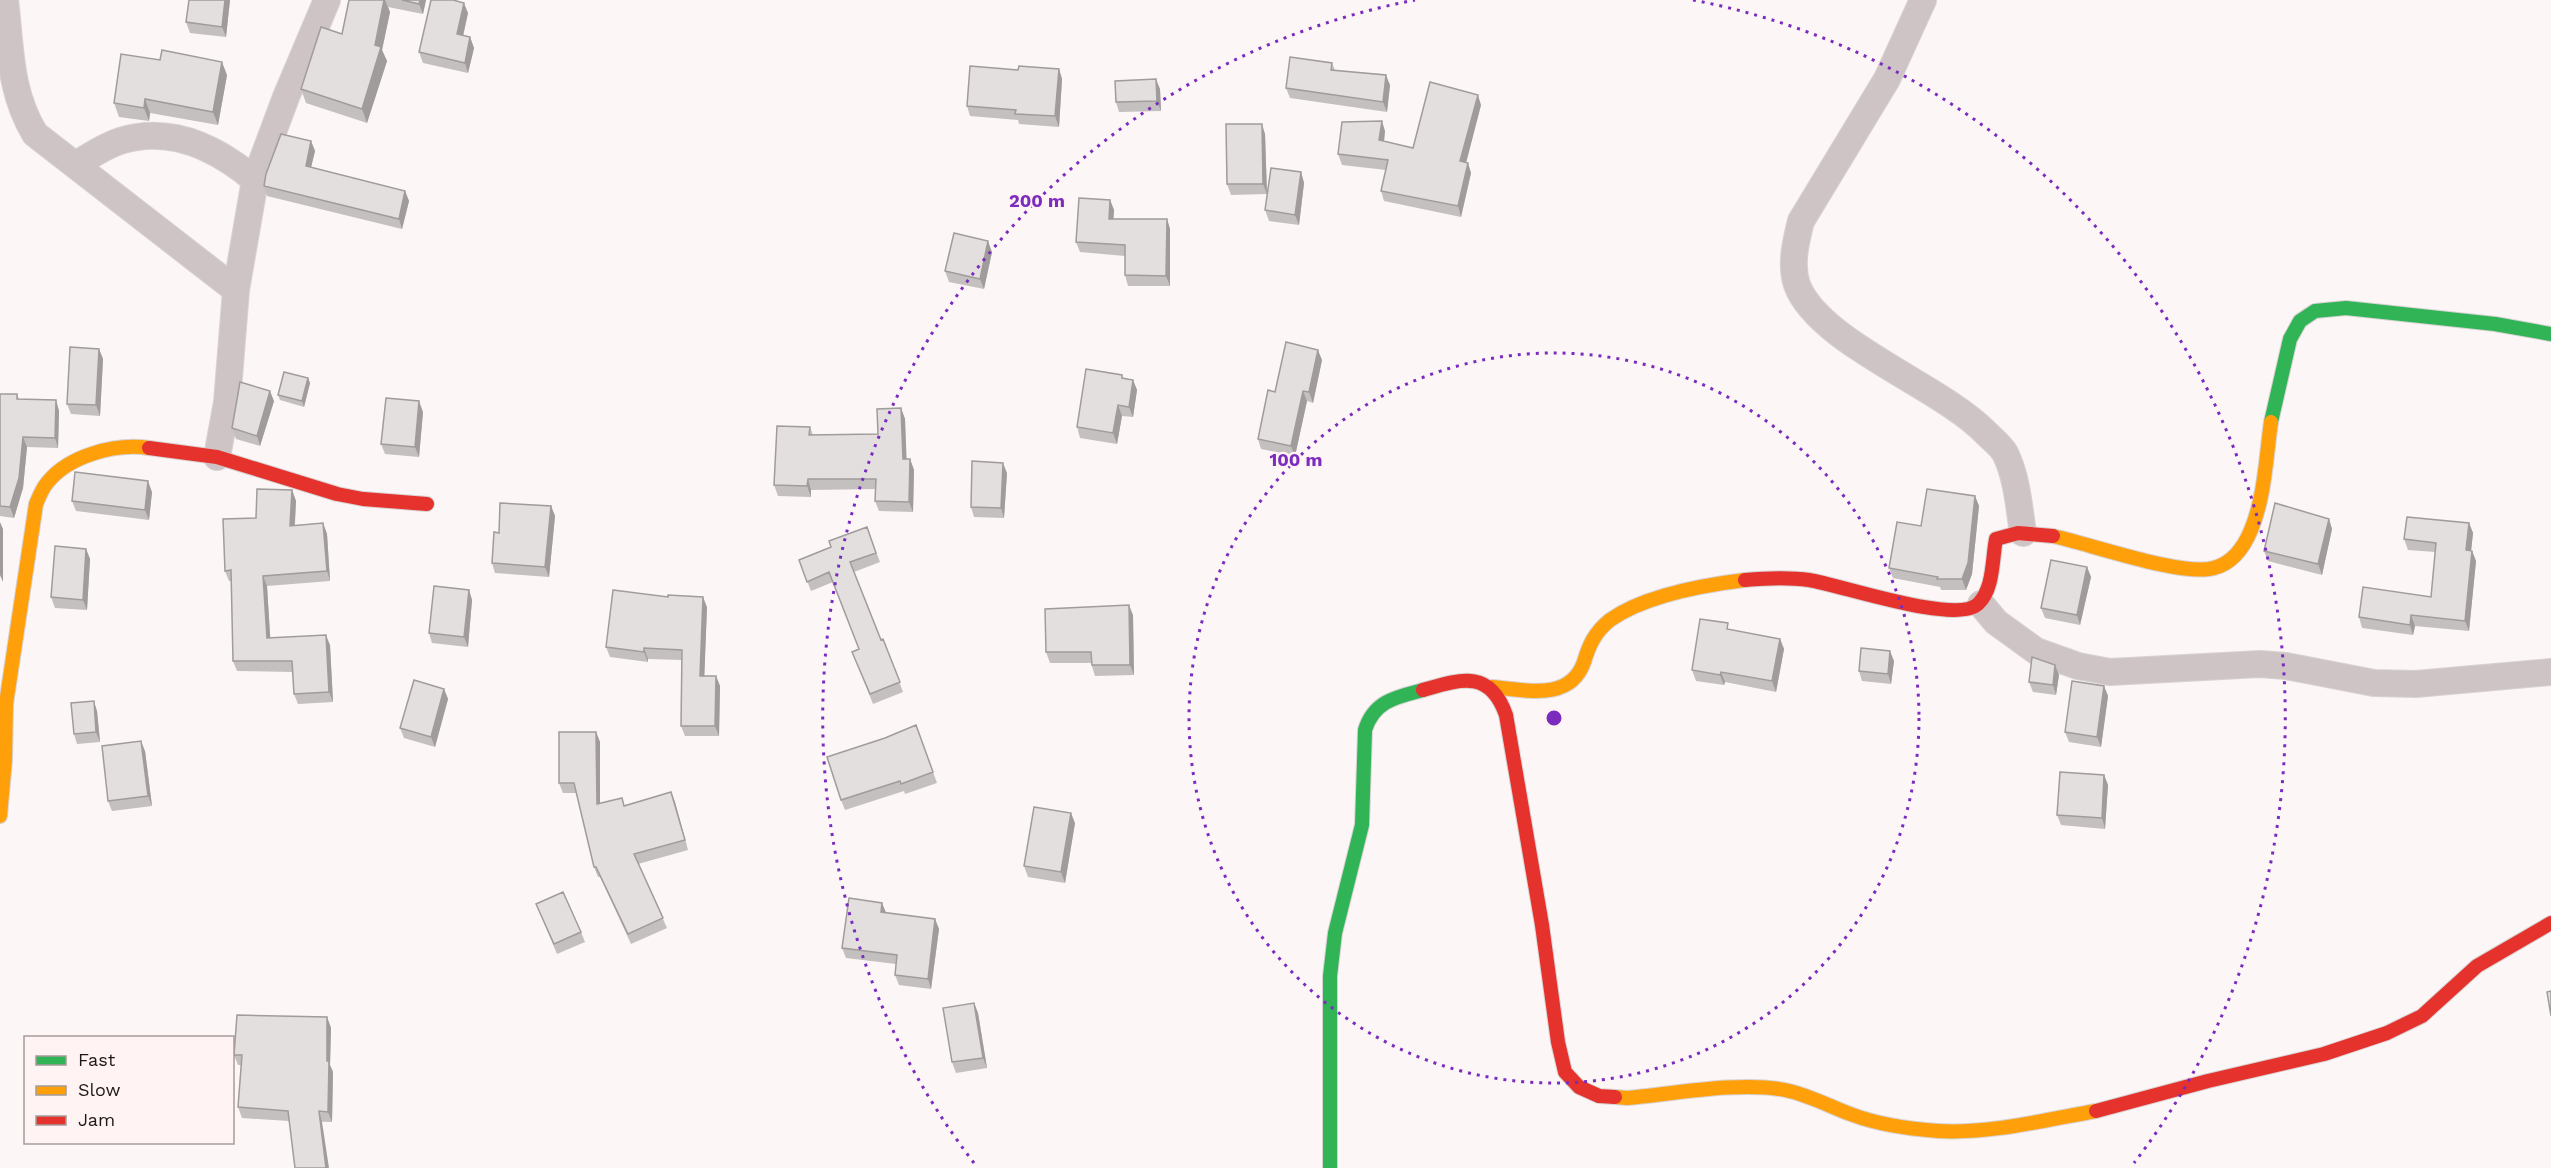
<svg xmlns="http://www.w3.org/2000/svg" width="2551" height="1168" viewBox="0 0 2551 1168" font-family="'Work Sans',sans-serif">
	<rect width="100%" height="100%" fill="#fcf6f6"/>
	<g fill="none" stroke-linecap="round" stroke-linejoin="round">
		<g stroke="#d8d3d3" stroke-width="28">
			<path id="street" d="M 5,0 C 11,48 9,91 35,134 L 236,290
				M 1923,0 L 1887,79 L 1801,221 C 1796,241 1790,264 1797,285 C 1819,343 1941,386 1986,433 C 1992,439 2001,446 2005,453 C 2017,477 2019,507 2023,533
				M 75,165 C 89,157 104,146 120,141 C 170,125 217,148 255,180
				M 217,457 L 227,402 L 236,290 L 255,180 L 286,97 L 327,0
				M 1981,604 L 1996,622 L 2036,651 L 2078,666 L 2110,672 L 2260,664 L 2286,666 L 2374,683 L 2416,684 L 2551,672"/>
		</g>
		<g stroke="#d8d3d3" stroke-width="16">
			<path id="fast" d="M 2271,422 L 2290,339 L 2300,321 L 2315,311 L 2346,308 L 2495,324 L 2551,334
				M 1330,1168 L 1330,976 L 1335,933 L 1362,825 L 1365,730 C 1374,701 1396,697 1423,690"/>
		</g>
		<g stroke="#d8d3d3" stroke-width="16">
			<path id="slow" d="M 2053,536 C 2090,544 2182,577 2214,568 C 2233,563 2244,547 2251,530 C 2265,496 2266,457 2271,422
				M 1492,687 C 1525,690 1570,702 1584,662 C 1589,645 1595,632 1610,620 C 1644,596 1704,585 1745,580
				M 0,816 L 5,760 L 6,704 L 36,504 C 39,497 42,489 47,483 C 68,456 115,443 149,448
				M 1615,1097 L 1627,1098 C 1672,1094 1742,1081 1785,1090 C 1810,1095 1830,1107 1853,1115 C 1880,1125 1910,1129 1938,1131 C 1990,1134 2045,1120 2096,1111"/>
		</g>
		<g stroke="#d8d3d3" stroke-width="16">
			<path id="jam" d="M 149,448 L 217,457 L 337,494 L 363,499 L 427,504
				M 1745,580 C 1767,578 1788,577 1809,580 C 1841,585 1956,625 1978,604 C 1994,589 1992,559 1996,539 L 2018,533 L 2053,536
				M 1423,690 C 1461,679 1490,669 1506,715 L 1542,925 L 1558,1042 L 1565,1072 L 1579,1087 L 1599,1096 L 1615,1097
				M 2096,1111 L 2208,1081 L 2324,1054 L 2387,1033 L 2422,1016 L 2477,966 L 2551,923"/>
		</g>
		<use href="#street" stroke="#cec4c5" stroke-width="26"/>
		<use href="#fast" stroke="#30b455" stroke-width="14"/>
		<use href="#slow" stroke="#ff9f0a" stroke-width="14"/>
		<use href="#jam" stroke="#e5322d" stroke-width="14"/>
	</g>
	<path fill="#c4c0c0" d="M 230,0 L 226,37 L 190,33 L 186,22 Z
		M 349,0 L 426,0 L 423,14 L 388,7 L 390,12 L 382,50 L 387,61 L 367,123 L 306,103 L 301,89 L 342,34 Z
		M 468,13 L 463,36 L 470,37 L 474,48 L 468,73 L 423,63 L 419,52 Z
		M 1332,63 L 1335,70 L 1390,85 L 1387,112 L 1290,98 L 1286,88 Z
		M 1059,69 L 1062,79 L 1059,127 L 1019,124 L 1018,120 L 970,116 L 967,106 L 1018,70 Z
		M 227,75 L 218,125 L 150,113 L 149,121 L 119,117 L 114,103 Z
		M 1160,89 L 1161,111 L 1119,112 L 1116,102 Z
		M 1481,105 L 1466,162 L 1468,163 L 1471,173 L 1461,217 L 1384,201 L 1381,191 L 1386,170 L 1342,165 L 1338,154 L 1385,131 L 1384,141 L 1413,148 Z
		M 1265,134 L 1267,194 L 1231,195 L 1227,184 Z
		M 311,141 L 315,151 L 311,167 L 405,191 L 409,201 L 402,229 L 267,196 L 264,186 Z
		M 1301,172 L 1304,183 L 1299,225 L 1269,221 L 1265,210 Z
		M 1110,200 L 1114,210 L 1113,219 L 1167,219 L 1170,229 L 1170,286 L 1128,286 L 1125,275 L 1125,256 L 1080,252 L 1076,242 Z
		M 992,252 L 984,289 L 949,282 L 945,271 Z
		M 99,349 L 103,359 L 100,416 L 71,414 L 67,404 Z
		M 1322,360 L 1313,403 L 1307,401 L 1295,456 L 1261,449 L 1258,439 L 1275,392 Z
		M 1122,375 L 1123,379 L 1133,380 L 1137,390 L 1133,417 L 1122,416 L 1117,444 L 1080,438 L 1077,427 Z
		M 308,378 L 310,383 L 304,407 L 280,400 L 278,395 Z
		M 0,394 L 17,394 L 19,399 L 56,400 L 59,411 L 58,448 L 27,447 L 23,488 L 14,518 L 0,516 Z
		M 274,401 L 260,446 L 236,439 L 232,428 Z
		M 901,408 L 905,419 L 906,459 L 910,459 L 914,470 L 913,512 L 879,511 L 875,501 L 876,489 L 811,490 L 811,497 L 778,496 L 774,485 L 810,427 L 813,435 L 878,434 Z
		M 423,412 L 419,457 L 385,454 L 381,444 Z
		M 1007,473 L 1004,518 L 974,517 L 971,507 Z
		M 292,490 L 296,501 L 295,525 L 323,523 L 327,534 L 330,581 L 267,586 L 270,638 L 330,645 L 333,702 L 298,704 L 294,694 L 293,672 L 237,671 L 233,661 L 231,581 L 229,581 L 225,571 L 256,518 Z
		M 152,492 L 149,520 L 76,511 L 72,501 Z
		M 1975,496 L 1979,506 L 1972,574 L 1966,590 L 1941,590 L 1940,587 L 1893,578 L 1889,568 L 1921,526 Z
		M 551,506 L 555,516 L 549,577 L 495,573 L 492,563 L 499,533 Z
		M 2329,519 L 2332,529 L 2322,575 L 2268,561 L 2264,551 Z
		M 2469,523 L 2473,533 L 2471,551 L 2472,551 L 2476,561 L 2469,631 L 2415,626 L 2413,635 L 2362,628 L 2359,617 L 2431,597 L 2435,552 L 2408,550 L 2404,539 Z
		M 867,527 L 880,562 L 854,572 L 881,640 L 883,639 L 903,692 L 873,704 L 856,661 L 859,649 L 833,582 L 811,591 L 799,560 L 831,547 Z
		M 86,549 L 90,559 L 87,610 L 55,608 L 51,597 Z
		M 2087,567 L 2091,577 L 2080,625 L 2045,618 L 2041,608 Z
		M 469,590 L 472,600 L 468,647 L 432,643 L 429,633 Z
		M 707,607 L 704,676 L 716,676 L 720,686 L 719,736 L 685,736 L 681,726 L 682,660 L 648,659 L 648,662 L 610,657 L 606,647 Z
		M 1133,615 L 1134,675 L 1095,676 L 1091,663 L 1050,663 L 1046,652 Z
		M 1731,630 L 1780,639 L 1784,649 L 1776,692 L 1725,682 L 1724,685 L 1696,681 L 1692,670 Z
		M 1894,661 L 1891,684 L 1862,681 L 1859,671 Z
		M 2059,675 L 2056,695 L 2033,692 L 2029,682 Z
		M 2104,686 L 2108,696 L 2101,747 L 2069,742 L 2065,732 Z
		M 444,689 L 448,699 L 435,747 L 404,738 L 400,728 Z
		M 97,711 L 100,742 L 77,744 L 74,734 Z
		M 916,725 L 937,783 L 905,794 L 904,791 L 845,810 L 841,800 L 885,738 Z
		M 596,732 L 600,742 L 600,803 L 625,805 L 671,792 L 688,850 L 638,864 L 667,928 L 631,944 L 600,877 L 598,877 L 594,867 L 576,793 L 563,793 L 559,783 Z
		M 145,751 L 152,806 L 112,811 L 108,801 Z
		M 2104,775 L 2108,785 L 2105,829 L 2061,825 L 2057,815 Z
		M 1075,823 L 1065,883 L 1028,877 L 1024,866 Z
		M 882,903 L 886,913 L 935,919 L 939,929 L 931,989 L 899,985 L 895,975 L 896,964 L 846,958 L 842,948 Z
		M 536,904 L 581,932 L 585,942 L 557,954 Z
		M 974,1003 L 978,1013 L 987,1068 L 956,1073 L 952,1062 Z
		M 327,1017 L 331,1028 L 330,1065 L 333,1072 L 332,1122 L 289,1121 L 242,1118 L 238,1107 L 241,1065 L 238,1065 L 234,1055 Z"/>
	<path fill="#a09c9c" d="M 225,0 L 230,0 L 226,37 L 222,27 Z
		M 384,0 L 385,0 L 390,12 L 382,50 L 387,61 L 367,123 L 362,109 Z
		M 420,0 L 426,0 L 423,14 L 419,4 Z
		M 464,3 L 468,13 L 461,45 L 457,34 Z
		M 470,37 L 474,48 L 468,73 L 465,63 Z
		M 222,62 L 227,75 L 218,125 L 213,112 Z
		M 1059,69 L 1062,79 L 1059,127 L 1055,116 Z
		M 1386,75 L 1390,85 L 1387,112 L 1383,102 Z
		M 1156,79 L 1160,89 L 1161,111 L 1157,101 Z
		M 1478,95 L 1481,105 L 1464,171 L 1460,161 Z
		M 145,99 L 150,113 L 149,121 L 144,108 Z
		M 1382,121 L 1385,131 L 1383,150 L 1379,140 Z
		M 1262,124 L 1265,134 L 1267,194 L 1263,184 Z
		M 311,141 L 315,151 L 309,176 L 306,166 Z
		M 1468,163 L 1471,173 L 1461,217 L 1458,206 Z
		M 1301,172 L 1304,183 L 1299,225 L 1295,215 Z
		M 405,191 L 409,201 L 402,229 L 399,219 Z
		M 1110,200 L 1114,210 L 1113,229 L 1109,219 Z
		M 1167,219 L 1170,229 L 1170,286 L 1166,276 Z
		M 988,241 L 992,252 L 984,289 L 980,279 Z
		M 99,349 L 103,359 L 100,416 L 96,405 Z
		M 1318,350 L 1322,360 L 1313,403 L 1309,392 Z
		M 308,378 L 310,383 L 304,407 L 302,401 Z
		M 1133,380 L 1137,390 L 1133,417 L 1129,407 Z
		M 270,391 L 274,401 L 260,446 L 257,436 Z
		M 1303,391 L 1307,401 L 1295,456 L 1291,446 Z
		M 56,400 L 59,411 L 58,448 L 55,438 Z
		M 419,401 L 423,412 L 419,457 L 415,447 Z
		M 1118,405 L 1122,416 L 1117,444 L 1113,433 Z
		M 901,408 L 905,419 L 907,469 L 903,459 Z
		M 23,437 L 27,447 L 23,488 L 14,518 L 10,507 Z
		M 910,459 L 914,470 L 913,512 L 909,502 Z
		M 1003,463 L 1007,473 L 1004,518 L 1001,508 Z
		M 808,479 L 811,490 L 811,497 L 807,486 Z
		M 148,481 L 152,492 L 149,520 L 145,510 Z
		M 292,490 L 296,501 L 294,536 L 290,526 Z
		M 1975,496 L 1979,506 L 1972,574 L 1966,590 L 1962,579 Z
		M 551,506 L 555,516 L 549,577 L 545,567 Z
		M 2329,519 L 2332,529 L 2322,575 L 2318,564 Z
		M 0,522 L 3,529 L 3,582 L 0,575 Z
		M 323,523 L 327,534 L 330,581 L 327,571 Z
		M 2469,523 L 2473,533 L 2470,561 L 2466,550 Z
		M 86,549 L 90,559 L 87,610 L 83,600 Z
		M 2472,551 L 2476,561 L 2469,631 L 2465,621 Z
		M 2087,567 L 2091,577 L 2080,625 L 2077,615 Z
		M 263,576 L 267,586 L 271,649 L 267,638 Z
		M 469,590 L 472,600 L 468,647 L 464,637 Z
		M 703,597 L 707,607 L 704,686 L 700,676 Z
		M 1129,605 L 1133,615 L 1134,675 L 1130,665 Z
		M 2411,615 L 2415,626 L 2413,635 L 2410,625 Z
		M 326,635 L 330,645 L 333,702 L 329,692 Z
		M 1780,639 L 1784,649 L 1776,692 L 1772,681 Z
		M 644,648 L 648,659 L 648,662 L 644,652 Z
		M 1890,651 L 1894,661 L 1891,684 L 1888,674 Z
		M 2055,665 L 2059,675 L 2056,695 L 2053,685 Z
		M 1721,672 L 1725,682 L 1724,685 L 1720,675 Z
		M 716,676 L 720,686 L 719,736 L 715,726 Z
		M 2104,686 L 2108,696 L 2101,747 L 2097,737 Z
		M 444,689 L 448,699 L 435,747 L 431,737 Z
		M 94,701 L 97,711 L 100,742 L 96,732 Z
		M 596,732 L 600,742 L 600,814 L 597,804 Z
		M 141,741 L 145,751 L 152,806 L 148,796 Z
		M 2104,775 L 2108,785 L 2105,829 L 2102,818 Z
		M 671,792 L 675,802 L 688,850 L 685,840 Z
		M 1071,813 L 1075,823 L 1065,883 L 1061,872 Z
		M 882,903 L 886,913 L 881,912 Z
		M 935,919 L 939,929 L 931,989 L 928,979 Z
		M 974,1003 L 978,1013 L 987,1068 L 983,1058 Z
		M 327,1017 L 331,1028 L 330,1065 L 333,1072 L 332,1122 L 328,1112 L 327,1061 Z
		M 319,1111 L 322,1122 L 329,1168 L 326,1168 Z"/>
	<path fill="#e4dfdf" stroke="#a09c9c" stroke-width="1.5" d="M 189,0 L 225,0 L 222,27 L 186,22 Z
		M 349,0 L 384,0 L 375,45 L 381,47 L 362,109 L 301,89 L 321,27 L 342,34 Z
		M 402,0 L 420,0 L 419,4 Z
		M 431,0 L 453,0 L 464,3 L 457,34 L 470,37 L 465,63 L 419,52 Z
		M 162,50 L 222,62 L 213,112 L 145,99 L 144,108 L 114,103 L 121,54 L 160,60 Z
		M 1290,57 L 1332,63 L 1331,70 L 1386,75 L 1383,102 L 1286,88 Z
		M 970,66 L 1018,70 L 1019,66 L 1059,69 L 1055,116 L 1015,114 L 1016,110 L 967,106 Z
		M 1156,79 L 1157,101 L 1116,102 L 1115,81 Z
		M 1430,82 L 1478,95 L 1460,161 L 1468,163 L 1458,206 L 1381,191 L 1388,160 L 1338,154 L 1342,122 L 1382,121 L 1379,140 L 1413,148 Z
		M 1226,124 L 1262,124 L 1263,184 L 1227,184 Z
		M 281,134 L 311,141 L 306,166 L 405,191 L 399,219 L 264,186 L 266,174 Z
		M 1271,168 L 1301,172 L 1295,215 L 1265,210 Z
		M 1079,198 L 1110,200 L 1109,219 L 1167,219 L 1166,276 L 1125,275 L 1125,245 L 1076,242 Z
		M 954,233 L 988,241 L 980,279 L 945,271 Z
		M 1286,342 L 1318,350 L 1309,392 L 1303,391 L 1291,446 L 1258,439 L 1268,390 L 1275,392 Z
		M 70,347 L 99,349 L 96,405 L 67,404 Z
		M 1086,369 L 1122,375 L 1122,378 L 1133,380 L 1129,407 L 1118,405 L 1113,433 L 1077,427 Z
		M 284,372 L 308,378 L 302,401 L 278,395 Z
		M 240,382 L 270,391 L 257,436 L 232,428 Z
		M 0,394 L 17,394 L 17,399 L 56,400 L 55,438 L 23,437 L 19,478 L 10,507 L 0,506 Z
		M 386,398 L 419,401 L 415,447 L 381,444 Z
		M 901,408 L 903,459 L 910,459 L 909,502 L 875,501 L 876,479 L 808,479 L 807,486 L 774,485 L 777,426 L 810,427 L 809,435 L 878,434 L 877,409 Z
		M 972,461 L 1003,463 L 1001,508 L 971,507 Z
		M 75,472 L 148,481 L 145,510 L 72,501 Z
		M 257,489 L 292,490 L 290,526 L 323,523 L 327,571 L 263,576 L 267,638 L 326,635 L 329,692 L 294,694 L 292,661 L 233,661 L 231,570 L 225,571 L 223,519 L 256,518 Z
		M 1927,489 L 1975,496 L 1968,563 L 1962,579 L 1937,579 L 1938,577 L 1889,568 L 1897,522 L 1921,526 Z
		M 500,503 L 551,506 L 545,567 L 492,563 L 494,532 L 499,533 Z
		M 2275,503 L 2329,519 L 2318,564 L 2264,551 Z
		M 2407,517 L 2469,523 L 2466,550 L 2472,551 L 2465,621 L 2411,615 L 2410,625 L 2359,617 L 2363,587 L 2431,597 L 2436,543 L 2404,539 Z
		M 867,527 L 876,553 L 850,562 L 881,640 L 883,639 L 900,682 L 870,694 L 852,652 L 859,649 L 829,572 L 807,582 L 799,560 L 831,547 L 829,541 Z
		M 55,546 L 86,549 L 83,600 L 51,597 Z
		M 2051,560 L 2087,567 L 2077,615 L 2041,608 Z
		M 434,586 L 469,590 L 464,637 L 429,633 Z
		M 613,590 L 668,597 L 668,595 L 703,597 L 700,676 L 716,676 L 715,726 L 681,726 L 682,650 L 644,648 L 644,652 L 606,647 Z
		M 1129,605 L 1130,665 L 1092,665 L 1091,652 L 1046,652 L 1045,609 Z
		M 1700,619 L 1728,623 L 1727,629 L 1780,639 L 1772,681 L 1721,672 L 1720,675 L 1692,670 Z
		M 1861,648 L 1890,651 L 1888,674 L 1859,671 Z
		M 2032,657 L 2055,665 L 2053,685 L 2029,682 Z
		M 414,680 L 444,689 L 431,737 L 400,728 Z
		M 2072,681 L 2104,686 L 2097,737 L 2065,732 Z
		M 94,701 L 96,732 L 74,734 L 71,703 Z
		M 916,725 L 933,772 L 901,784 L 900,781 L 841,800 L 827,757 L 885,738 Z
		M 559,732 L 596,732 L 597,804 L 622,798 L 624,806 L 671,792 L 685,840 L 634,854 L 663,918 L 628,934 L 596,867 L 594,867 L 574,783 L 559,783 Z
		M 141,741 L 148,796 L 108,801 L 102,746 Z
		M 2060,772 L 2104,775 L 2102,818 L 2057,815 Z
		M 1034,807 L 1071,813 L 1061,872 L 1024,866 Z
		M 563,892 L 581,932 L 554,944 L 536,904 Z
		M 849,898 L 882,903 L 881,912 L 935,919 L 928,979 L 895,975 L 897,955 L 842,948 Z
		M 2551,991 L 2551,1016 L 2547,992 Z
		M 974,1003 L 983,1058 L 952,1062 L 943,1008 Z
		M 237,1015 L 327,1017 L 327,1061 L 329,1061 L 328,1112 L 319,1111 L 326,1168 L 295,1168 L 288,1111 L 238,1107 L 242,1055 L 234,1055 Z"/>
	<g fill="none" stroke="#7b2cbf" stroke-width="3" stroke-dasharray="3 6">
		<circle cx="1554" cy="718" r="365"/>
		<path d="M974 1163A731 731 0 0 1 1415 0M1693 0A731 731 0 0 1 2134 1163"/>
	</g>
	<circle cx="1554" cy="718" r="9" fill="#7b2cbf" stroke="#fff3f3" stroke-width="3"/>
	<g font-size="18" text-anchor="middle" font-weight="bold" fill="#7b2cbf" stroke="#fff3f3" stroke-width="4.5" stroke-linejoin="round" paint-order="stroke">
		<text x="1037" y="207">200 m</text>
		<text x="1296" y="466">100 m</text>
	</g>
	<rect x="24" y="1036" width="210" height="108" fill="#fff3f3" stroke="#a59c9c" stroke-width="1.5"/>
	<rect x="36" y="1056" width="30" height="9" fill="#30b455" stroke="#a59c9c" stroke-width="1.5"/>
	<text x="78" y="1066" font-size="18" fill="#1e1919">Fast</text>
	<rect x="36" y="1086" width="30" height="9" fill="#ff9f0a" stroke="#a59c9c" stroke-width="1.5"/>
	<text x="78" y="1096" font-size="18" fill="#1e1919">Slow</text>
	<rect x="36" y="1116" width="30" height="9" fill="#e5322d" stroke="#a59c9c" stroke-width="1.5"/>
	<text x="78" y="1126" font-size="18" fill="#1e1919">Jam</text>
</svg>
